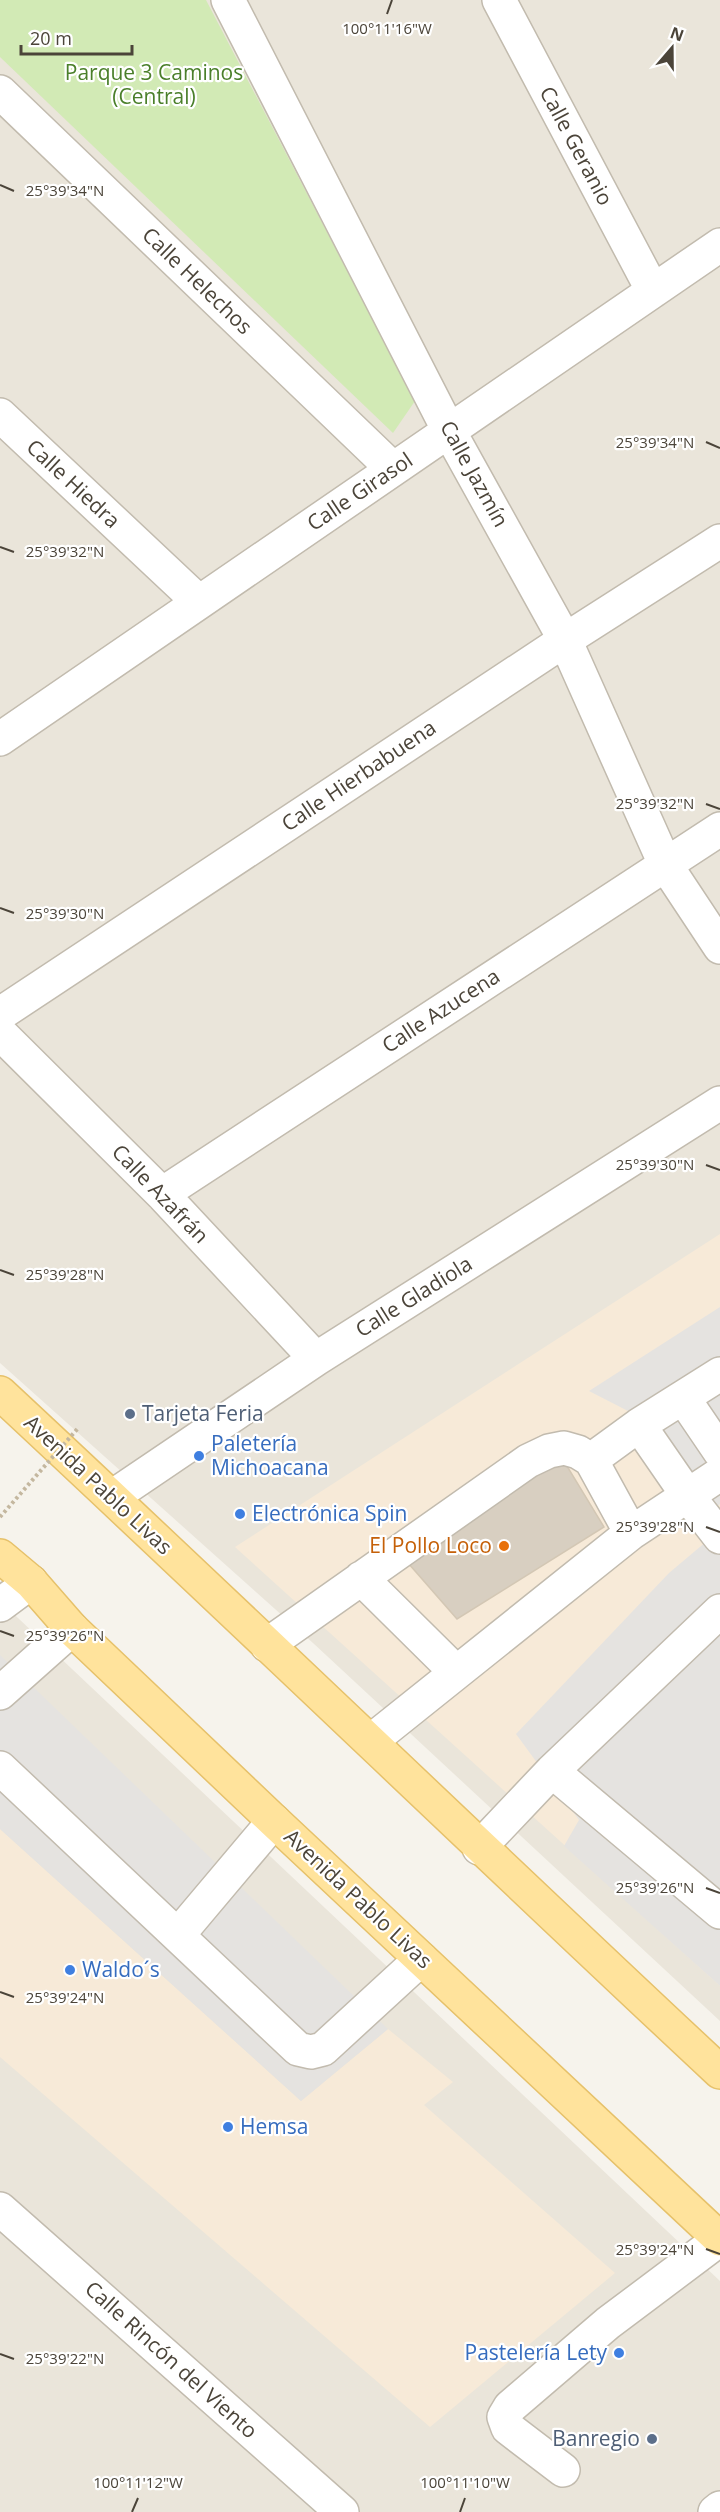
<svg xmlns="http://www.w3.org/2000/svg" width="720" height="2512" viewBox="0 0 720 2512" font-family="'Open Sans',sans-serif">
	<rect width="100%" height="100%" fill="#f6f3ec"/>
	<path fill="#eae5da" d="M 0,0 L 720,0 L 720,2021 L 313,1643 L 0,1363 Z
		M 0,1601 L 720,2281 L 720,2512 L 0,2512 Z"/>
	<path fill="#f7ead8" d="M 720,1234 L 720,1986 L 235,1547 Z
		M 0,1829 L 301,2101 L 388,2029 L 453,2082 L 424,2105 L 615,2273 L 430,2427 L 0,2057 Z"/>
	<path fill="#d2eab5" d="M 0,0 L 206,0 L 415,401 L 393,433 L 0,57 Z"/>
	<path fill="#e5e3e0" d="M 720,1307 L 720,1504 L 716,1507 L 628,1411 L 589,1391 Z
		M 720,1530 L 720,1986 L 564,1846 L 579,1820 L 516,1734 L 669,1573 Z
		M 0,1655 L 388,2029 L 301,2101 L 0,1829 Z"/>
	<path fill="#d8cfc1" stroke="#d3c7b4" stroke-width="1.5" d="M 559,1453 L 604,1527 L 457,1619 L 409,1564 Z"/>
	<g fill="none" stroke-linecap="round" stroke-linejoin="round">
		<g stroke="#c2bbae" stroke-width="36">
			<path id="minor" d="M 228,0 L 449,431 L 565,640 L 665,864 L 720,947
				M 499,0 L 653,291
				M 0,92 L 393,469
				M 0,415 L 199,602
				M 0,739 L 720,245
				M 0,1014 L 565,640 L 720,541
				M 0,1033 L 162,1194 L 316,1359
				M 162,1194 L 720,829
				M 684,1399 L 720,1452
				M 639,1425 L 688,1496 L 720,1537
				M 591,1460 L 639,1425 L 720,1374
				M 112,1497 L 316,1359 L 720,1103
				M 361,1578 L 456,1672
				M 0,1605 L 31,1582
				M 267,1645 L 528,1461 L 549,1451 L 564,1448 L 578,1452 L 591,1460 L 631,1533
				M 0,1693 L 72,1629
				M 371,1741 L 631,1533 L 720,1474
				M 0,1768 L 298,2049 L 311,2052 L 323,2049 L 421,1959
				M 552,1771 L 720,1912
				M 479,1848 L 552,1771 L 720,1611
				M 178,1935 L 274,1821
				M 0,2209 L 342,2512
				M 563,2470 L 508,2428 L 504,2417 L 510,2407 L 608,2323 L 720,2239
				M 715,2512 L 720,2508"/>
		</g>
		<g stroke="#e6c16a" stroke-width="36">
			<path id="major" d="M 0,1393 C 242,1618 479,1847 720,2072
				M 0,1556 L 31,1582 L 72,1629 L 274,1821 L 720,2239"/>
		</g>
		<use href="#minor" stroke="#fff" stroke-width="33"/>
		<use href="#major" stroke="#ffe39c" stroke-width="33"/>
		<path stroke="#c4b79f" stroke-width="4" stroke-dasharray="3 3" stroke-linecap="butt" d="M 0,1517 L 79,1427"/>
	</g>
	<path fill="none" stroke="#4b4439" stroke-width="2" d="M 387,14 L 392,0M 0,185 L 14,191M 706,442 L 720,448M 0,547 L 14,552M 706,804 L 720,809M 0,908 L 14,913M 706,1165 L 720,1170M 0,1270 L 14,1275M 706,1527 L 720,1532M 0,1631 L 14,1636M 706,1888 L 720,1893M 0,1992 L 14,1997M 706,2249 L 720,2254M 0,2354 L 14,2359M 132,2512 L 138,2498M 460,2512 L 465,2498"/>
	<g fill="#5c6f8a" stroke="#fff" stroke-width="2">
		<circle cx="130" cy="1414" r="6"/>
		<circle cx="652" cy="2439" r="6"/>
	</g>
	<g fill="#3f7fe0" stroke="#fff" stroke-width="2">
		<circle cx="199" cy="1456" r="6"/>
		<circle cx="240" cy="1514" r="6"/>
		<circle cx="70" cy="1970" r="6"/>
		<circle cx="228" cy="2127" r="6"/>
		<circle cx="619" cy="2353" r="6"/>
	</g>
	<circle fill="#e8710a" stroke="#fff" stroke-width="2" cx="504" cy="1546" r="6"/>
	<g text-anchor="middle" stroke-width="4.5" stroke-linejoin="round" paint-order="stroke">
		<g font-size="21" fill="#4a7f2a" stroke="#fff">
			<text x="154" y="80">Parque 3 Caminos<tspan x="154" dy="24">(Central)</tspan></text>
		</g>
		<g font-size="21" fill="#4b4439" stroke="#fff">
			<text transform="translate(576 146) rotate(62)" y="7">Calle Geranio</text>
			<text transform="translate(197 281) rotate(44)" y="7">Calle Helechos</text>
			<text transform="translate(474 474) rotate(61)" y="7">Calle Jazmín</text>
			<text transform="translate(73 484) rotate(43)" y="7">Calle Hiedra</text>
			<text transform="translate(360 492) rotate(-34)" y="7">Calle Girasol</text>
			<text transform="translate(359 776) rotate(-34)" y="7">Calle Hierbabuena</text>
			<text transform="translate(441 1011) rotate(-33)" y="7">Calle Azucena</text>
			<text transform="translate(160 1194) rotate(46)" y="7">Calle Azafrán</text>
			<text transform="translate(414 1297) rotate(-32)" y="7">Calle Gladiola</text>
			<text transform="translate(98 1485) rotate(43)" y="7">Avenida Pablo Livas</text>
			<text transform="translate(358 1899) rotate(43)" y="7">Avenida Pablo Livas</text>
			<text transform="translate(171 2360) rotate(42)" y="7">Calle Rincón del Viento</text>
		</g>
		<g font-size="21" fill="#4e5e75" stroke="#fff" text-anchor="start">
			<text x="142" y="1421">Tarjeta Feria</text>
			<text x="640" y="2446" text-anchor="end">Banregio</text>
		</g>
		<g font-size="21" fill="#366cbe" stroke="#fff" text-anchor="start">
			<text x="211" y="1451">Paletería<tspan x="211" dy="24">Michoacana</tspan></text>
			<text x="252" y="1521">Electrónica Spin</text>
			<text x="82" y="1977">Waldo´s</text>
			<text x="240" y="2134">Hemsa</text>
			<text x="607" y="2360" text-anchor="end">Pastelería Lety</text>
		</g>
		<g font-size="21" fill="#c56008" stroke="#fff" text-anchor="end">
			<text x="492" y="1553">El Pollo Loco</text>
		</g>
	</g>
	<g font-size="15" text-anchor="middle" fill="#4b4439" stroke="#fff" stroke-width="4.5" stroke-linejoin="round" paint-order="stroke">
		<text x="387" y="34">100°11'16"W</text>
		<text x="65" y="196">25°39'34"N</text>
		<text x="655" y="448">25°39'34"N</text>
		<text x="65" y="557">25°39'32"N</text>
		<text x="655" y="809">25°39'32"N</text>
		<text x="65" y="919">25°39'30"N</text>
		<text x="655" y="1170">25°39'30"N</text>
		<text x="65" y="1280">25°39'28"N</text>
		<text x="655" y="1532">25°39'28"N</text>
		<text x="65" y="1641">25°39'26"N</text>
		<text x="655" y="1893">25°39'26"N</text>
		<text x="65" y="2003">25°39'24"N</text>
		<text x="655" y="2255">25°39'24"N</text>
		<text x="65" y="2364">25°39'22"N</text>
		<text x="138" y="2488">100°11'12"W</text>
		<text x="465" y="2488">100°11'10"W</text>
	</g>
	<g transform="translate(672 48) rotate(20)" stroke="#ffffff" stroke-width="4.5" paint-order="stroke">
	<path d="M0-4.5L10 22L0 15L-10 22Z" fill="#4b4439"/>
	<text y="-9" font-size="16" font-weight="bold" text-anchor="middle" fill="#4b4439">N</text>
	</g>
	<path d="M21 45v9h111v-9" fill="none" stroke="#4b4439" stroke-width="3"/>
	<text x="30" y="45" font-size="18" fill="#4b4439" stroke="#ffffff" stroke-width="4.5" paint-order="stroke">20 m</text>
</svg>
